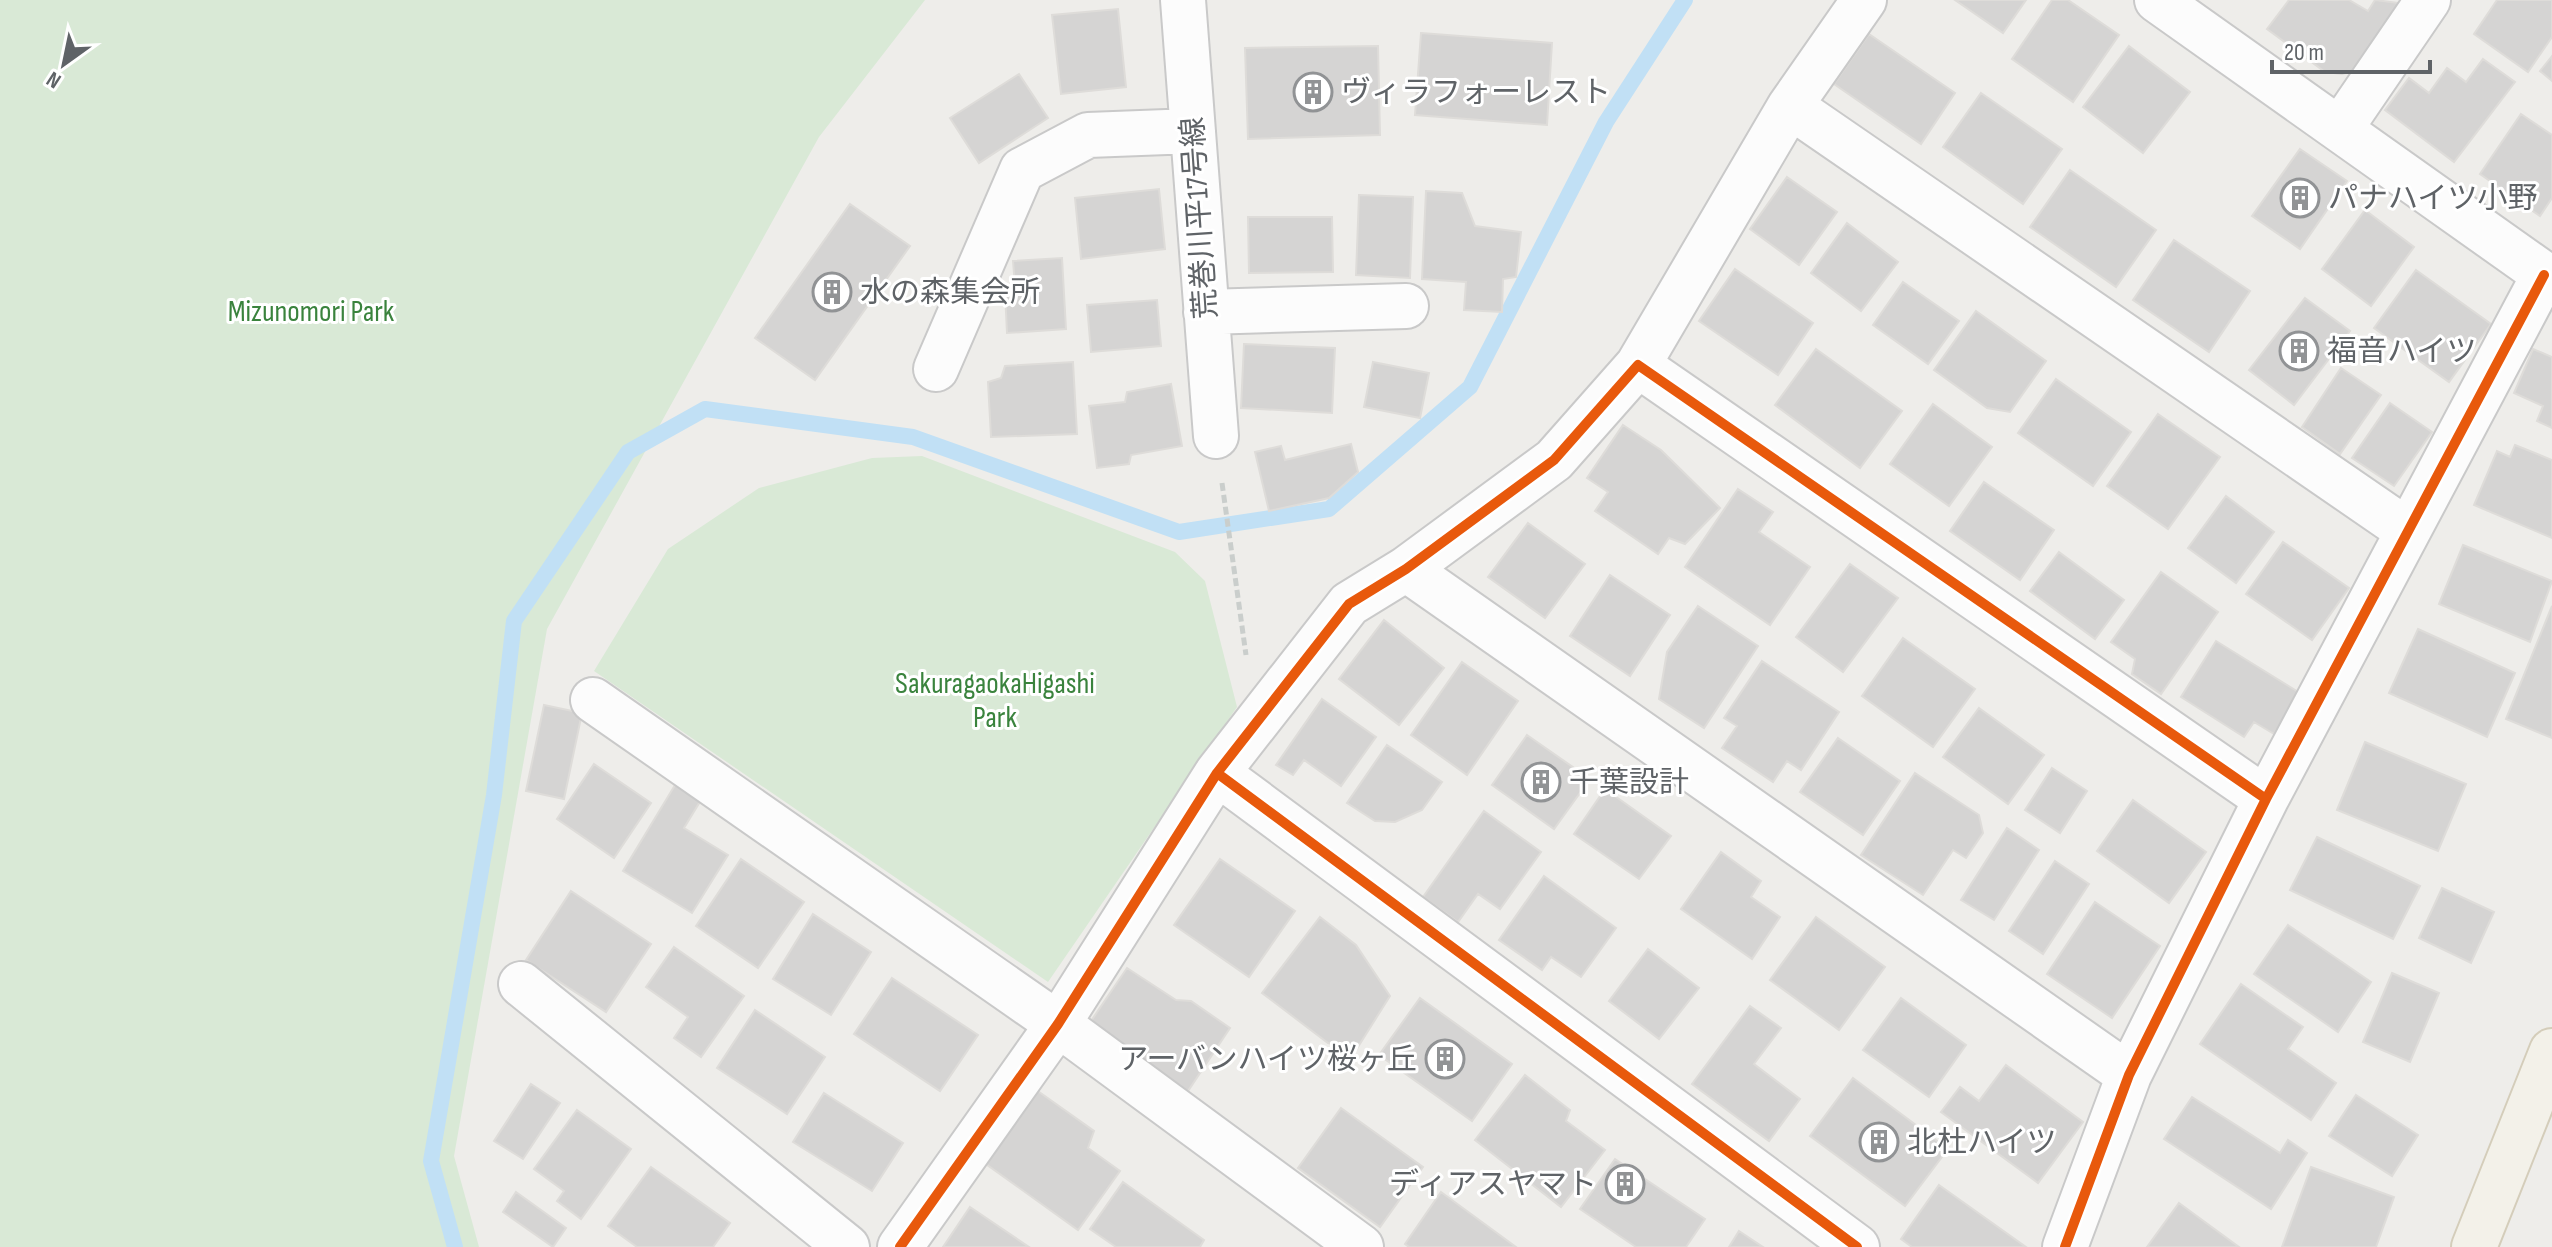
<svg xmlns="http://www.w3.org/2000/svg" width="2552" height="1247" viewBox="0 0 2552 1247" font-family="'Sofia Sans Condensed','Noto Sans JP',sans-serif">
	<rect width="100%" height="100%" fill="#eeedea"/>
	<path fill="#d9e9d6" d="M 0,0 L 925,0 L 819,137 L 547,629 L 454,1156 L 479,1247 L 0,1247 Z
		M 922,456 L 1175,552 L 1205,581 L 1237,707 L 1048,982 L 594,671 L 668,549 L 759,488 L 872,458 Z"/>
	<g fill="none" stroke-linecap="round" stroke-linejoin="round">
		<path stroke="#c1e0f5" stroke-width="16" d="M 455,1247 L 431,1161 L 494,795 L 514,621 L 628,452 L 705,409 L 913,437 L 1179,532 L 1329,509 L 1470,387 L 1606,122 L 1685,0"/>
	</g>
	<path fill="#d5d4d3" stroke="#dedcd9" stroke-width="2" d="M 1955,0 L 2026,0 L 2003,33 Z
		M 2052,0 L 2068,0 L 2119,35 L 2073,102 L 2012,59 Z
		M 2289,0 L 2349,0 L 2368,11 L 2375,0 L 2399,3 L 2364,68 L 2342,74 L 2325,72 L 2267,29 Z
		M 2497,0 L 2552,0 L 2552,37 L 2528,72 L 2474,34 Z
		M 1118,9 L 1126,87 L 1061,94 L 1052,15 Z
		M 1421,33 L 1552,43 L 1547,125 L 1415,115 Z
		M 1869,34 L 1955,93 L 1921,144 L 1834,84 Z
		M 1378,46 L 1380,135 L 1248,139 L 1245,48 Z
		M 2129,46 L 2190,92 L 2143,153 L 2083,107 Z
		M 2552,56 L 2552,81 L 2540,71 Z
		M 2483,59 L 2515,82 L 2454,162 L 2385,110 L 2409,78 L 2429,93 L 2447,68 L 2466,82 Z
		M 1019,74 L 1048,118 L 979,163 L 950,118 Z
		M 1981,93 L 2062,149 L 2023,204 L 1943,147 Z
		M 2521,114 L 2552,135 L 2552,198 L 2540,216 L 2480,174 Z
		M 2300,149 L 2347,181 L 2300,249 L 2252,216 Z
		M 2070,170 L 2156,230 L 2116,287 L 2030,227 Z
		M 1787,177 L 1837,212 L 1799,265 L 1750,229 Z
		M 1159,189 L 1165,249 L 1081,259 L 1075,198 Z
		M 1426,191 L 1462,193 L 1475,226 L 1521,232 L 1516,277 L 1503,279 L 1502,312 L 1464,310 L 1466,282 L 1422,279 Z
		M 1359,195 L 1413,197 L 1410,278 L 1356,275 Z
		M 850,204 L 910,246 L 815,380 L 755,338 Z
		M 2365,210 L 2414,247 L 2371,306 L 2322,269 Z
		M 1248,217 L 1332,217 L 1333,272 L 1249,273 Z
		M 1847,223 L 1898,262 L 1861,311 L 1811,273 Z
		M 2174,240 L 2250,291 L 2209,352 L 2133,300 Z
		M 1062,258 L 1066,329 L 1007,333 L 1005,291 L 1015,286 L 1013,261 Z
		M 1735,269 L 1813,323 L 1778,375 L 1699,321 Z
		M 2416,270 L 2491,324 L 2449,382 L 2374,328 Z
		M 1903,282 L 1959,321 L 1928,364 L 1873,325 Z
		M 2305,298 L 2350,331 L 2294,405 L 2249,370 Z
		M 1157,300 L 1161,346 L 1091,352 L 1087,305 Z
		M 1976,311 L 2046,361 L 2010,412 L 1987,408 L 1934,370 Z
		M 1244,344 L 1335,348 L 1332,413 L 1241,408 Z
		M 1816,349 L 1902,411 L 1860,468 L 1775,405 Z
		M 2533,349 L 2552,357 L 2552,428 L 2537,421 L 2543,406 L 2514,393 Z
		M 1073,362 L 1077,434 L 991,437 L 988,382 L 1001,378 L 1005,366 Z
		M 1373,362 L 1429,373 L 1420,418 L 1364,407 Z
		M 2341,368 L 2381,395 L 2340,454 L 2302,427 Z
		M 2056,379 L 2131,432 L 2093,486 L 2018,433 Z
		M 1171,384 L 1182,446 L 1131,455 L 1129,464 L 1097,468 L 1089,406 L 1125,402 L 1127,392 Z
		M 2390,403 L 2432,432 L 2394,486 L 2352,458 Z
		M 1933,404 L 1992,447 L 1949,506 L 1890,464 Z
		M 2158,414 L 2220,457 L 2168,529 L 2107,486 Z
		M 1623,425 L 1661,450 L 1720,508 L 1685,544 L 1669,538 L 1658,554 L 1595,511 L 1608,492 L 1587,478 Z
		M 1351,444 L 1358,472 L 1329,498 L 1269,511 L 1255,452 L 1281,446 L 1285,460 Z
		M 2515,445 L 2552,460 L 2552,538 L 2474,505 L 2497,451 L 2510,457 Z
		M 1984,482 L 2054,530 L 2020,580 L 1950,531 Z
		M 1738,489 L 1773,512 L 1759,532 L 1810,567 L 1770,625 L 1685,567 Z
		M 2226,496 L 2274,532 L 2236,583 L 2188,548 Z
		M 1528,523 L 1585,564 L 1545,618 L 1488,577 Z
		M 2283,542 L 2349,588 L 2312,640 L 2246,594 Z
		M 2463,545 L 2552,581 L 2530,642 L 2439,604 Z
		M 2059,552 L 2124,600 L 2095,639 L 2030,591 Z
		M 1850,564 L 1898,598 L 1843,672 L 1796,637 Z
		M 2161,572 L 2218,612 L 2161,694 L 2132,674 L 2135,659 L 2111,642 Z
		M 1610,575 L 1670,615 L 1630,676 L 1570,636 Z
		M 1698,606 L 1758,646 L 1704,728 L 1659,699 L 1667,652 Z
		M 2552,606 L 2552,738 L 2506,719 Z
		M 1384,620 L 1444,668 L 1399,725 L 1339,679 Z
		M 2418,629 L 2515,673 L 2487,737 L 2389,693 Z
		M 1903,638 L 1975,689 L 1933,747 L 1862,696 Z
		M 2216,641 L 2300,693 L 2274,734 L 2254,722 L 2244,737 L 2181,697 Z
		M 1762,661 L 1839,712 L 1801,770 L 1787,761 L 1773,782 L 1722,748 L 1737,726 L 1724,718 Z
		M 1462,662 L 1518,701 L 1467,775 L 1411,735 Z
		M 1322,699 L 1376,737 L 1341,786 L 1304,760 L 1293,775 L 1276,765 Z
		M 544,705 L 582,713 L 564,799 L 526,791 Z
		M 1979,708 L 2044,755 L 2008,804 L 1943,757 Z
		M 1527,735 L 1590,779 L 1554,829 L 1492,785 Z
		M 1838,738 L 1900,781 L 1863,835 L 1800,792 Z
		M 2365,742 L 2466,784 L 2438,851 L 2337,810 Z
		M 1387,745 L 1442,782 L 1422,810 L 1395,822 L 1375,821 L 1347,803 Z
		M 594,764 L 651,803 L 614,858 L 557,819 Z
		M 2052,768 L 2087,791 L 2060,833 L 2025,810 Z
		M 1915,773 L 1979,815 L 1983,833 L 1966,858 L 1953,850 L 1923,895 L 1861,855 Z
		M 675,785 L 701,800 L 684,828 L 728,855 L 692,913 L 623,871 Z
		M 1605,789 L 1671,836 L 1639,879 L 1574,834 Z
		M 2133,800 L 2206,852 L 2169,903 L 2097,851 Z
		M 1484,811 L 1541,852 L 1500,909 L 1478,894 L 1458,922 L 1423,897 Z
		M 2007,828 L 2039,850 L 1994,920 L 1961,900 Z
		M 2317,837 L 2420,886 L 2393,939 L 2290,890 Z
		M 1721,852 L 1761,881 L 1751,897 L 1780,917 L 1752,959 L 1681,909 Z
		M 741,859 L 804,902 L 758,968 L 696,926 Z
		M 1220,859 L 1295,911 L 1249,977 L 1174,925 Z
		M 2055,861 L 2089,884 L 2043,954 L 2009,931 Z
		M 1544,876 L 1616,928 L 1581,977 L 1551,957 L 1542,970 L 1499,940 Z
		M 2442,888 L 2494,912 L 2471,963 L 2419,938 Z
		M 571,891 L 651,944 L 606,1012 L 526,960 Z
		M 2095,902 L 2160,946 L 2112,1018 L 2047,974 Z
		M 813,914 L 871,952 L 831,1015 L 773,979 Z
		M 1320,917 L 1356,945 L 1390,996 L 1356,1050 L 1328,1043 L 1262,993 Z
		M 1816,917 L 1885,967 L 1839,1030 L 1770,980 Z
		M 2288,925 L 2371,982 L 2338,1032 L 2254,974 Z
		M 674,947 L 744,996 L 701,1057 L 674,1038 L 688,1017 L 646,987 Z
		M 1648,949 L 1699,988 L 1659,1039 L 1609,1001 Z
		M 1127,968 L 1176,1000 L 1191,1001 L 1230,1028 L 1188,1091 L 1089,1024 Z
		M 2392,973 L 2439,993 L 2410,1062 L 2363,1042 Z
		M 892,978 L 978,1035 L 940,1091 L 854,1034 Z
		M 2241,984 L 2303,1027 L 2288,1049 L 2336,1083 L 2311,1120 L 2200,1044 Z
		M 1420,998 L 1512,1064 L 1472,1121 L 1379,1055 Z
		M 1901,998 L 1966,1045 L 1929,1097 L 1863,1050 Z
		M 1750,1006 L 1781,1028 L 1754,1064 L 1800,1099 L 1769,1141 L 1692,1084 Z
		M 755,1010 L 825,1057 L 787,1114 L 717,1068 Z
		M 2006,1065 L 2083,1122 L 2038,1183 L 1941,1112 L 1960,1087 L 1979,1101 Z
		M 1525,1075 L 1570,1110 L 1566,1121 L 1605,1150 L 1561,1207 L 1475,1140 Z
		M 1853,1078 L 1948,1149 L 1905,1206 L 1810,1136 Z
		M 531,1084 L 560,1103 L 523,1159 L 494,1141 Z
		M 1035,1089 L 1094,1131 L 1088,1148 L 1120,1171 L 1078,1230 L 983,1162 Z
		M 824,1093 L 903,1143 L 872,1191 L 793,1142 Z
		M 2356,1095 L 2418,1135 L 2392,1176 L 2329,1136 Z
		M 2192,1097 L 2280,1153 L 2288,1140 L 2307,1153 L 2271,1209 L 2164,1139 Z
		M 1341,1108 L 1423,1167 L 1380,1227 L 1298,1168 Z
		M 577,1110 L 631,1149 L 581,1219 L 557,1201 L 564,1191 L 534,1169 Z
		M 1615,1159 L 1705,1219 L 1686,1247 L 1636,1247 L 1580,1209 Z
		M 651,1167 L 730,1223 L 713,1247 L 637,1247 L 608,1226 Z
		M 2311,1167 L 2394,1197 L 2376,1247 L 2282,1247 Z
		M 1123,1182 L 1204,1240 L 1200,1247 L 1116,1247 L 1090,1229 Z
		M 1939,1185 L 2026,1247 L 1912,1247 L 1901,1239 Z
		M 516,1192 L 566,1228 L 553,1247 L 503,1212 Z
		M 1441,1192 L 1516,1247 L 1409,1247 L 1405,1244 Z
		M 2179,1203 L 2239,1247 L 2147,1247 Z
		M 970,1207 L 1029,1247 L 943,1247 Z
		M 1739,1231 L 1763,1247 L 1729,1247 Z"/>
	<g fill="none" stroke-linecap="round" stroke-linejoin="round">
		<g stroke="#c9c9c9" stroke-width="48">
			<path id="minor" d="M 1183,0 L 1216,436
				M 2157,0 L 2552,280
				M 1790,106 L 2408,531
				M 2340,129 L 2428,0
				M 1206,312 L 1406,306
				M 1638,365 L 1790,106 L 1864,0
				M 936,369 L 1022,170 L 1088,135 L 1193,131
				M 1406,569 L 2129,1075
				M 593,700 L 1058,1024 L 1361,1247
				M 1217,773 L 1349,604 L 1406,569 L 1554,460 L 1638,365 L 2266,799
				M 521,984 L 847,1247
				M 900,1247 L 1058,1024 L 1217,773 L 1857,1247
				M 2065,1247 L 2129,1075 L 2266,799 L 2544,275"/>
		</g>
		<g stroke="#d4cdba" stroke-width="48">
			<path id="major" d="M 2474,1247 L 2552,1051"/>
		</g>
		<path stroke="#cacecc" stroke-width="5" stroke-dasharray="8 4" stroke-linecap="butt" d="M 1222,483 L 1246,655"/>
		<use href="#minor" stroke="#fcfcfc" stroke-width="44"/>
		<use href="#major" stroke="#f3f1e9" stroke-width="44"/>
		<g stroke="#fff" stroke-width="15">
			<path id="cycleway" d="M 1217,773 L 1349,604 L 1406,569 L 1554,460 L 1638,365 L 2266,799
				M 900,1247 L 1058,1024 L 1217,773 L 1857,1247
				M 2065,1247 L 2129,1075 L 2266,799 L 2544,275"/>
		</g>
		<use href="#cycleway" stroke="#e8590c" stroke-width="10"/>
	</g>
	<defs>
		<g id="building-ring" transform="scale(2)"><circle r="9.5" fill="#fff" stroke="#919395" stroke-width="1.5"/><path d="M-4-6H4V6H1V3H-1V6H-4ZM-2.5-4.3h1.7v1.8h-1.7ZM.8-4.3h1.7v1.8H.8ZM-2.5-1h1.7V.8h-1.7ZM.8-1h1.7V.8H.8Z" fill="#919395"/></g>
	</defs>
	<g fill-rule="evenodd">
		<use href="#building-ring" x="1313" y="92"/>
		<use href="#building-ring" x="2300" y="198"/>
		<use href="#building-ring" x="832" y="292"/>
		<use href="#building-ring" x="2299" y="351"/>
		<use href="#building-ring" x="1541" y="782"/>
		<use href="#building-ring" x="1445" y="1059"/>
		<use href="#building-ring" x="1879" y="1142"/>
		<use href="#building-ring" x="1625" y="1184"/>
	</g>
	<g text-anchor="middle" stroke-width="6" stroke-linejoin="round" paint-order="stroke">
		<g font-size="30" fill="#5f6367" stroke="#fff" text-anchor="start">
			<text x="1341" y="102">ヴィラフォーレスト</text>
			<text x="2328" y="208">パナハイツ小野</text>
			<text x="860" y="302">水の森集会所</text>
			<text x="2327" y="361">福音ハイツ</text>
			<text x="1569" y="792">千葉設計</text>
			<text x="1417" y="1069" text-anchor="end">アーバンハイツ桜ヶ丘</text>
			<text x="1907" y="1152">北杜ハイツ</text>
			<text x="1597" y="1194" text-anchor="end">ディアスヤマト</text>
		</g>
		<g font-size="30" fill="#5f6367" stroke="#fff">
			<text transform="translate(1199 218) rotate(-94)" y="10">荒巻川平17号線</text>
		</g>
		<g font-size="30" fill="#3a833d" stroke="#fff">
			<text x="311" y="321">Mizunomori Park</text>
			<text x="995" y="693">SakuragaokaHigashi<tspan x="995" dy="34">Park</tspan></text>
		</g>
	</g>
	<g transform="translate(64 64) rotate(213)" stroke="#ffffff" stroke-width="6" paint-order="stroke">
	<path d="M0-6L14 30L0 20L-14 30Z" fill="#5f6367"/>
	<text y="-12" font-size="22" font-weight="bold" text-anchor="middle" fill="#5f6367">N</text>
	</g>
	<path d="M2272 60v12h158v-12" fill="none" stroke="#5f6367" stroke-width="4"/>
	<text x="2284" y="60" font-size="24" fill="#5f6367" stroke="#ffffff" stroke-width="6" paint-order="stroke">20 m</text>
</svg>
